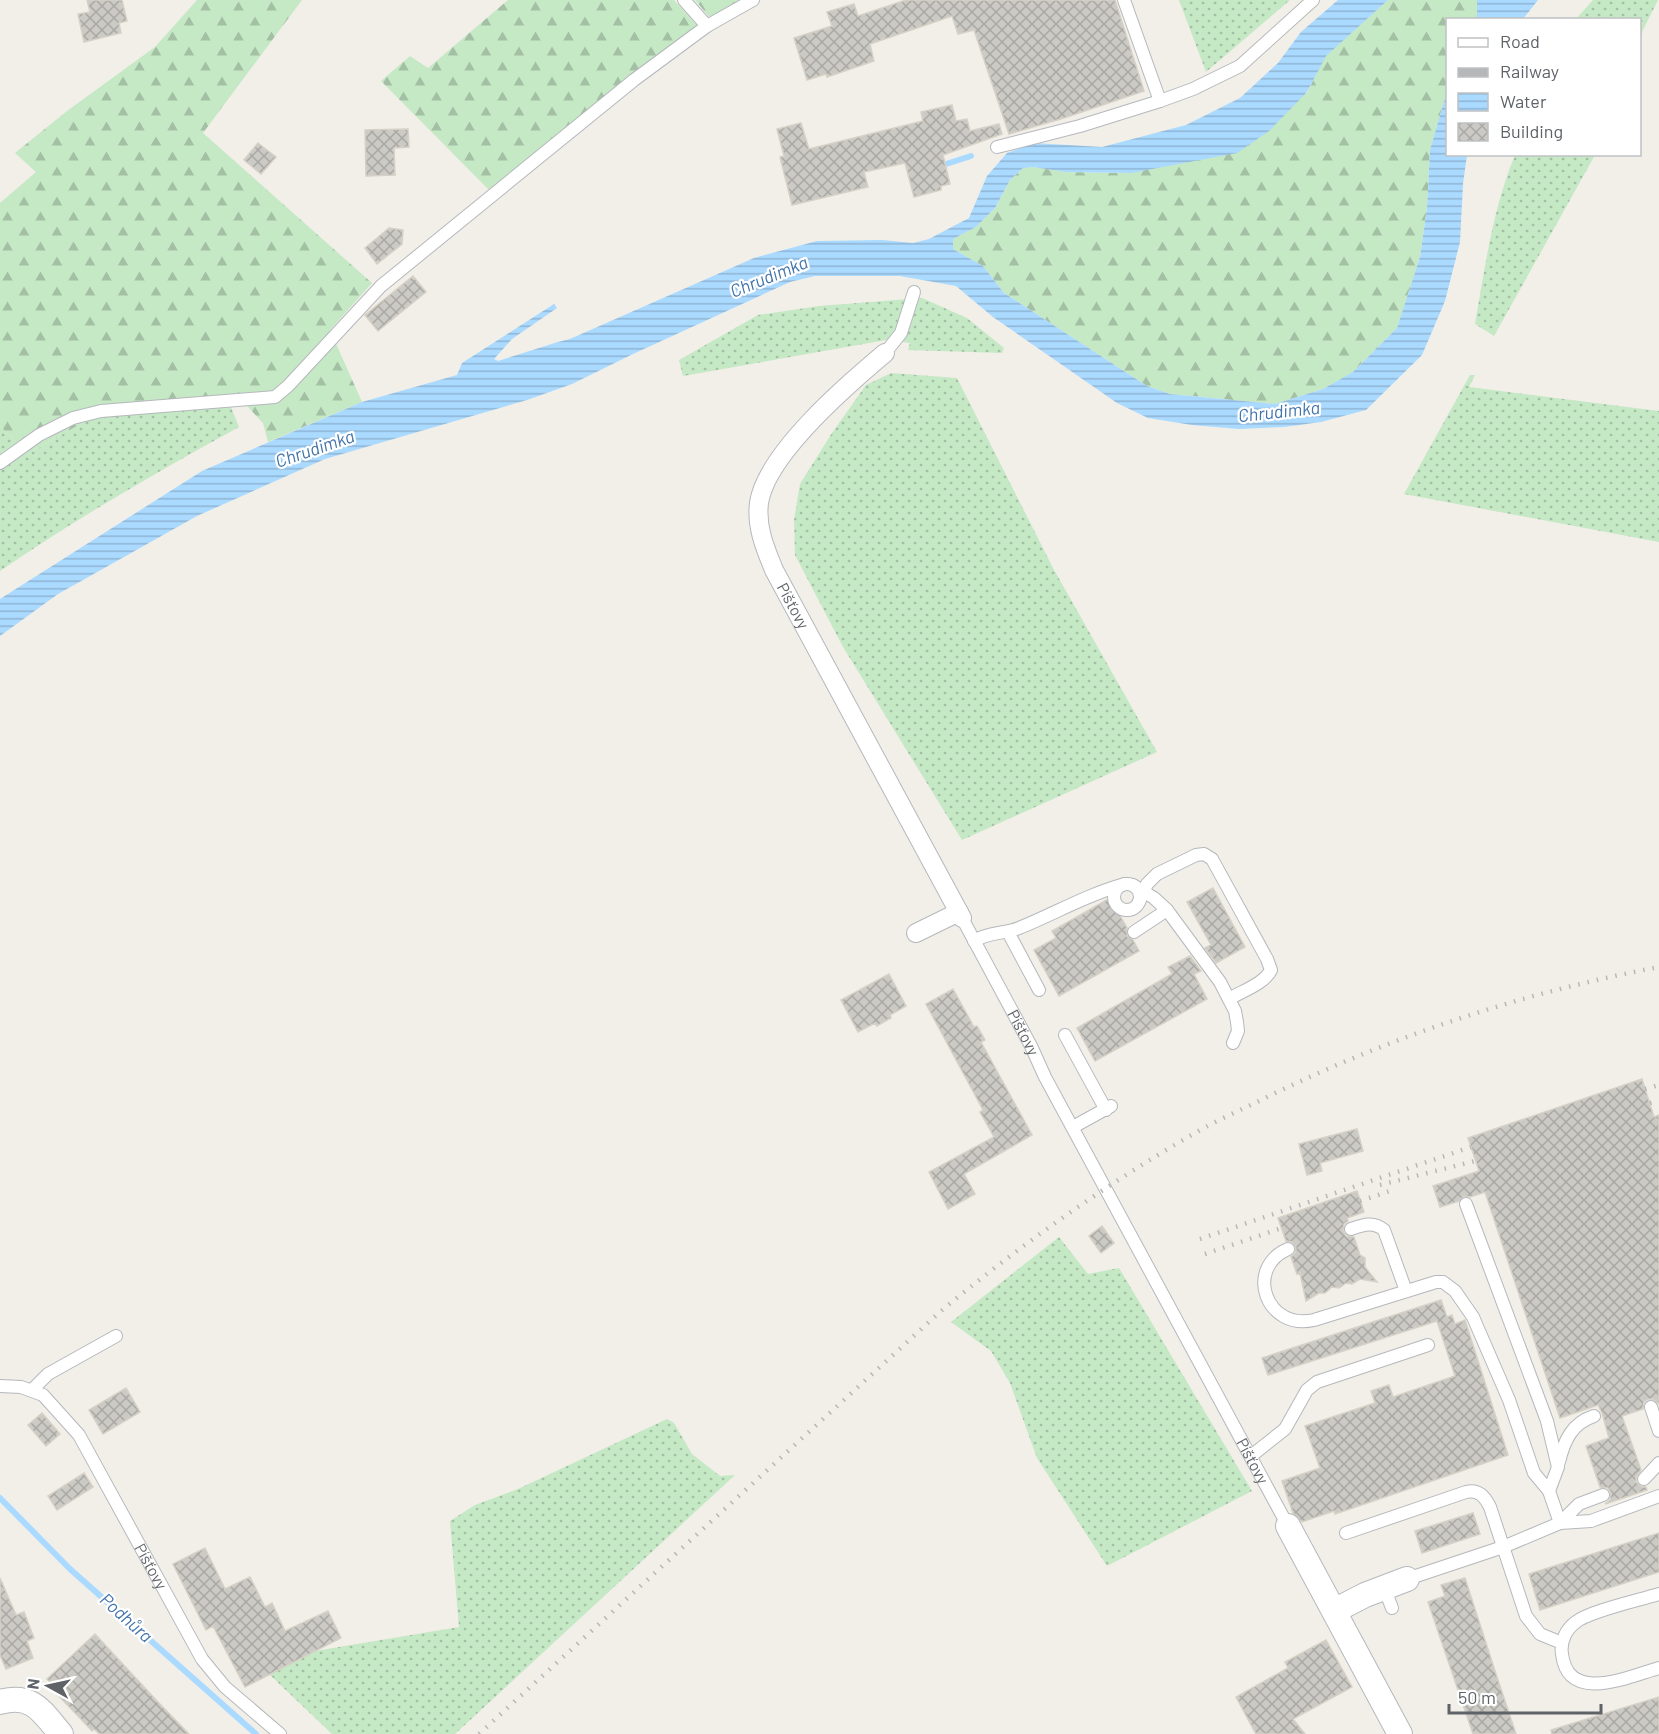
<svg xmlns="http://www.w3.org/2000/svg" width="1659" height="1734" viewBox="0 0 1659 1734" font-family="Barlow,sans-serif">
	<defs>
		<pattern id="grass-dots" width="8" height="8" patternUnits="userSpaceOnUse" patternTransform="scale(1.5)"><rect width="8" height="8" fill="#c5e8c5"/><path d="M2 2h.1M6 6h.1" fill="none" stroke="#a3c0a4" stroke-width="1.8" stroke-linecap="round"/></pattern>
		<pattern id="forest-firs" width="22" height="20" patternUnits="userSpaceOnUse" patternTransform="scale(1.5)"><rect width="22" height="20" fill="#c5e8c5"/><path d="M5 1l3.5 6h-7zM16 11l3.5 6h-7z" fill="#a3c0a4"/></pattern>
		<pattern id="water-rules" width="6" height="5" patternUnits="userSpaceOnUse" patternTransform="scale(1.5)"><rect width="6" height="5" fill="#aadaff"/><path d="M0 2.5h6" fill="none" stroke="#8eb4d2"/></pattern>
		<pattern id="building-cross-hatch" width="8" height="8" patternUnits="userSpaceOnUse" patternTransform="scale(1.5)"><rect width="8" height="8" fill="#cccac5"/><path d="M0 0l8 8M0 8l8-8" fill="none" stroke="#a9a8a4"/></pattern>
	</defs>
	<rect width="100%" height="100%" fill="#f1efe8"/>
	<path fill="url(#grass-dots)" d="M 1179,0 L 1290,0 L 1206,72 Z
		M 1593,0 L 1658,0 L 1640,36 L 1640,20 L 1576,19 Z
		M 1515,155 L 1595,155 L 1494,336 L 1475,324 C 1485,267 1493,208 1515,155 Z
		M 922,298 L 967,318 L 1004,348 L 1002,353 L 908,350 L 910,343 L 886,340 L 683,376 L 679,360 L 758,315 L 819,306 Z
		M 891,373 L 957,378 L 1053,568 L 1157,752 L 962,840 L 843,647 L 795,555 L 794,520 L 800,484 L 832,433 L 866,385 Z
		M 1470,375 L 1475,375 L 1469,387 L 1659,411 L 1659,542 L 1404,494 Z
		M 231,407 L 239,427 C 157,472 77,518 0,571 L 0,426 L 28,454 L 89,419 L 140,413 Z
		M 1059,1237 L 1088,1274 L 1119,1268 L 1252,1491 L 1107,1566 L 1037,1458 L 1010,1383 L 991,1351 L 951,1322 Z
		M 667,1419 L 674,1423 L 692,1454 L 720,1476 L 735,1475 L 455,1734 L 332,1734 L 269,1674 L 315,1651 L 459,1627 L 450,1521 L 475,1505 L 518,1489 Z"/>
	<path fill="url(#forest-firs)" d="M 197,0 L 302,0 L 203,133 L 372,283 L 330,330 L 362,402 L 268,442 L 263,423 L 247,406 L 140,413 L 89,419 L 28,454 L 0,426 L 0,203 L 36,172 L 15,153 L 67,111 L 155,47 Z
		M 508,0 L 674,0 L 698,27 L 662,51 L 490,191 L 381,81 L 410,56 L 428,68 Z
		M 695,0 L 739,0 L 711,19 Z
		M 1388,0 L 1477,0 L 1477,19 L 1448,20 L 1447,91 L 1430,150 L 1427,208 L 1420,257 L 1397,328 L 1353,372 L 1323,389 L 1275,404 L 1170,394 L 1147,386 L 1004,293 L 983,266 L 953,249 L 953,239 L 976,227 L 995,208 L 1010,180 L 1023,168 L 1033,167 L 1066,172 L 1131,173 L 1307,93 L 1325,56 Z"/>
	<path fill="url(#water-rules)" d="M 1338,0 L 1388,0 L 1326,56 L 1307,92 L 1269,131 L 1237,153 L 1131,173 L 1066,172 L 1033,167 L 1023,168 L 1010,180 L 995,208 L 976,227 L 953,239 L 953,249 L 983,266 L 1004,293 L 1147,386 L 1170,394 L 1275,404 L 1323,389 L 1353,372 L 1397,328 L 1420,257 L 1427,208 L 1430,150 L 1447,91 L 1448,154 L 1467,155 L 1463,184 L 1460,242 L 1445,301 L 1422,355 L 1366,410 L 1321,422 L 1284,427 L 1239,429 L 1192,425 L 1148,418 L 1117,403 L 993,317 L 956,286 L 900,276 L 815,276 L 790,282 L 633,354 L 572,384 L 527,400 L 325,459 L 197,516 L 58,594 L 0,636 L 0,599 L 202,471 L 362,402 L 457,375 L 462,363 L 554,304 L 557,308 L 512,339 L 494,359 L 498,361 L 558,342 L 570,339 L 754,258 L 817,241 L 882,240 L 913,243 L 929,239 L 969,218 L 987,176 L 1007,153 L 1034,143 L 1102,147 L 1186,125 L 1240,98 L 1278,63 L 1301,32 Z
		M 1477,0 L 1538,0 L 1523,19 L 1477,20 Z"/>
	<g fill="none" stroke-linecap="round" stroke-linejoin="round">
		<path stroke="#aadaff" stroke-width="6" d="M 946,164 L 971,156
			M 0,1498 L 70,1569 L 256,1734"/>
	</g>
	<path fill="url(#building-cross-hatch)" stroke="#d6d1c6" stroke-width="1.5" d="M 87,0 L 122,0 L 127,21 L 119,23 L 121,33 L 84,42 L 78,14 L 90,12 Z
		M 906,0 L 1115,0 L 1144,91 L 1064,118 L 1009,134 L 974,30 L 958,34 L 952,16 L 870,44 L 874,61 L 827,77 L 826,74 L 807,80 L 794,38 L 832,26 L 827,12 L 854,4 L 858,16 Z
		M 952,105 L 956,121 L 967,119 L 970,131 L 999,124 L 1002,134 L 943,155 L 950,184 L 941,186 L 941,190 L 914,197 L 905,163 L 864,172 L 868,187 L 792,205 L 780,157 L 784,156 L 777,129 L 801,123 L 809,149 L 923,121 L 921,112 Z
		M 408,129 L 409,147 L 394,148 L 395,175 L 366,176 L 365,130 Z
		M 258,143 L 276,157 L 261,174 L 244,160 Z
		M 389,228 L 403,230 L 402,244 L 377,264 L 365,248 Z
		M 413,276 L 426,292 L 378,331 L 365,315 Z
		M 1213,888 L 1245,947 L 1216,963 L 1205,948 L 1211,945 L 1187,902 Z
		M 1110,898 L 1127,928 L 1127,936 L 1133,940 L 1139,951 L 1059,996 L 1034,950 L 1056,938 L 1052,931 Z
		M 1190,956 L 1201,971 L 1194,974 L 1207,999 L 1095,1061 L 1077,1028 L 1172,974 L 1168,967 Z
		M 889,974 L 906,1006 L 890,1015 L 891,1018 L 877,1026 L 875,1023 L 858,1032 L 841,1000 Z
		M 953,989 L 974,1027 L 977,1026 L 985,1040 L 981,1042 L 1032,1135 L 964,1174 L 975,1194 L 948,1209 L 929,1172 L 994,1137 L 980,1112 L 983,1110 L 926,1004 Z
		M 1642,1079 L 1654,1117 L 1659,1115 L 1659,1404 L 1653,1399 L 1648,1399 L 1644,1402 L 1643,1409 L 1622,1416 L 1641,1470 L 1636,1477 L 1636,1482 L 1642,1487 L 1646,1487 L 1647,1490 L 1605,1504 L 1610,1500 L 1611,1493 L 1608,1488 L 1600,1487 L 1586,1446 L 1609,1438 L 1602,1413 L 1598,1405 L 1560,1418 L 1485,1192 L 1470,1197 L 1464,1196 L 1459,1201 L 1440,1207 L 1433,1186 L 1479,1171 L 1468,1138 Z
		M 1357,1129 L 1363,1151 L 1320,1163 L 1322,1171 L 1307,1175 L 1299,1144 Z
		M 1357,1191 L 1364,1212 L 1347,1218 L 1348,1221 L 1344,1224 L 1343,1231 L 1346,1236 L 1354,1237 L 1360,1255 L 1365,1258 L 1365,1267 L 1377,1282 L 1360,1279 L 1352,1284 L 1346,1283 L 1339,1288 L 1332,1287 L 1325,1293 L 1319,1293 L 1306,1301 L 1300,1273 L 1297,1274 L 1291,1257 L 1295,1253 L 1296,1248 L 1292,1242 L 1286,1241 L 1278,1218 Z
		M 1102,1226 L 1114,1243 L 1101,1253 L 1089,1236 Z
		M 1441,1300 L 1447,1317 L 1452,1315 L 1455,1324 L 1465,1320 L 1508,1455 L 1335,1514 L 1334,1511 L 1302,1522 L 1293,1513 L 1282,1481 L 1320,1468 L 1305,1426 L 1375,1403 L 1371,1391 L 1389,1385 L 1393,1397 L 1455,1376 L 1437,1321 L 1268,1375 L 1262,1358 Z
		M 126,1388 L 140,1412 L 103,1434 L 89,1410 Z
		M 42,1413 L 60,1434 L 46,1446 L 28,1425 Z
		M 84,1473 L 93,1487 L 57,1510 L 48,1496 Z
		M 1473,1513 L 1480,1534 L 1422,1553 L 1415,1531 Z
		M 1659,1533 L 1659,1572 L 1540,1610 L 1529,1574 Z
		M 205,1548 L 225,1589 L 250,1577 L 265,1607 L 272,1603 L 285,1631 L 328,1611 L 341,1638 L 245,1687 L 213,1626 L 206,1630 L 173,1564 Z
		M 0,1578 L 16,1615 L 24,1612 L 34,1638 L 27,1641 L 33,1658 L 6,1669 L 0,1655 Z
		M 1465,1578 L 1495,1671 L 1516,1734 L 1473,1734 L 1428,1602 L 1445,1596 L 1441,1585 Z
		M 95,1634 L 157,1701 L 189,1734 L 99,1734 L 94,1729 L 92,1731 L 77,1715 L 50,1687 L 53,1685 L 47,1679 Z
		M 1326,1640 L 1352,1687 L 1293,1719 L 1305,1734 L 1256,1734 L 1236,1697 L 1288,1668 L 1285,1662 Z
		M 1659,1697 L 1659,1734 L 1552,1734 L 1551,1730 Z"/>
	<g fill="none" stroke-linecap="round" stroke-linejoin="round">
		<g stroke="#b5b8bc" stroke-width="14">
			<g id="service">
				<path d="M 684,0 L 707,26"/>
				<path d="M 1124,0 L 1160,101 L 1193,89 L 1240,66 L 1313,0"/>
				<path d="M 997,147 L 1080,126 L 1160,101"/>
				<path d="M 885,353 L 901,333 L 914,292"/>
				<path d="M 0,463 L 39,435 L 73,418 L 101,411 L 275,397 L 288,386 L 381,286 L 634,80 L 707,26 L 753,0"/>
				<circle cx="1127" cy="897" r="13"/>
				<path d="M 1133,885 L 1154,898 L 1167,910 L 1220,982 L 1235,1011 L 1237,1022 L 1238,1031 L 1233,1043"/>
				<path d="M 1139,902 L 1147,884 L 1157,874 L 1196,855 L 1204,854 L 1212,859 L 1267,959 L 1271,970 C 1264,984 1242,991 1229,999"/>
				<path id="s1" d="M 962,918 L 1031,1046 L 1045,1077 L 1288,1526"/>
				<path d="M 1008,932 L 1039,990"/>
				<path d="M 1134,932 L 1167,910"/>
				<path d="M 974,941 C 988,932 1004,934 1019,928 C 1054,914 1088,894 1125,884"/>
				<path d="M 1065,1035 L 1106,1110"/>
				<path d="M 1073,1127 L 1111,1106"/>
				<path d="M 1351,1229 C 1363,1225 1373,1221 1384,1230 L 1406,1291"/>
				<path d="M 1288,1249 C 1244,1268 1266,1331 1314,1320 L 1436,1282 L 1443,1282 L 1455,1291 L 1473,1317 L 1509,1400 L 1534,1473 L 1549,1491 L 1558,1467 L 1547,1421 L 1466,1204"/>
				<path id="s2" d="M 0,1386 L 21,1387 L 43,1395 L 79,1435 L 202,1659 L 225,1687 L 280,1734"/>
				<path d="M 32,1390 L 48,1374 L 116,1336"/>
				<path d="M 1651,1407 L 1659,1431"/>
				<path d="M 1251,1456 L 1285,1429 L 1307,1390 L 1317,1382 L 1428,1345"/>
				<path d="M 1559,1462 C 1564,1441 1572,1423 1594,1416"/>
				<path d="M 1644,1479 L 1659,1463"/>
				<path d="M 1603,1495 L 1579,1504 L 1560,1523 L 1591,1521 L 1659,1496"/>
				<path d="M 1346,1533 L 1466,1492 C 1479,1489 1485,1497 1490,1507 L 1526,1616 L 1540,1634 L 1562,1643"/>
				<path d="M 1407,1579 L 1503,1547 L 1560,1523 L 1549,1491"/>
				<path d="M 1384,1587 L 1392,1608"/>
				<path d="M 1659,1594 C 1640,1600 1590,1611 1576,1622 C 1566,1629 1560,1642 1562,1654 C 1568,1705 1630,1676 1659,1668"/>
			</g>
		</g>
		<g stroke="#b5b8bc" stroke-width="20">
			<g id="pedestrian">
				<path id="s3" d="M 885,353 C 848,384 766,454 759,503 C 756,527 765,548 774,570 L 962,918"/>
				<path d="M 916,933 L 959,912"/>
			</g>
		</g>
		<g stroke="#b5b8bc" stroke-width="26">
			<path id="minor" d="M 1288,1526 L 1400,1734
				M 1334,1611 L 1365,1595 L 1407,1579
				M 0,1702 C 33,1693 42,1712 61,1734"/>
		</g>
		<use href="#service" stroke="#fff" stroke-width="12"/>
		<use href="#pedestrian" stroke="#fff" stroke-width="18"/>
		<use href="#minor" stroke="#fff" stroke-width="24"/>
		<path stroke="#b6b7b8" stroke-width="4.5" stroke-dasharray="1.5 8" stroke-linecap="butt" d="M 1645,1089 L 1659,1085
			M 1650,1103 L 1659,1100
			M 1380,1185 L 1475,1161
			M 1360,1201 L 1396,1189
			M 1200,1239 L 1471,1147
			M 1205,1254 L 1282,1228
			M 479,1734 L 941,1311 C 1023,1243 1109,1182 1202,1129 C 1222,1118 1243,1109 1263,1099 C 1389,1037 1521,993 1659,967"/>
	</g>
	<g text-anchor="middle" stroke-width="4.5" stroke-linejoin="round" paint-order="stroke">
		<g font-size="16" fill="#5f6368" stroke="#fff">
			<text dy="6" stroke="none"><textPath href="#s3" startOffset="309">Píšťovy</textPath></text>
			<text dy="6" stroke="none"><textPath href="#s1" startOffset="130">Píšťovy</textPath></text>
			<text dy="6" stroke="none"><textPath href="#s1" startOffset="616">Píšťovy</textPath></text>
			<text dy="6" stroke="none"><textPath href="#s2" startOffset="248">Píšťovy</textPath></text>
		</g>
		<g font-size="18" font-style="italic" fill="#4174aa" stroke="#fff">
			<text transform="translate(769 277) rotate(-22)" y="6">Chrudimka</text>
			<text transform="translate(1279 412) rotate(-6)" y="6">Chrudimka</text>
			<text transform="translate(315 449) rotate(-19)" y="6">Chrudimka</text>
			<text transform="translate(126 1618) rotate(42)" y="6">Podhůra</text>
		</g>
	</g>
	<rect x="1446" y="18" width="195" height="138" fill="#ffffff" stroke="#bfc1c3" stroke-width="1.5"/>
	<rect x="1458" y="38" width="30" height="9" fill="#ffffff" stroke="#bfc1c3" stroke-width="1.5"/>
	<text x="1500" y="48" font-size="18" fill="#5f6368">Road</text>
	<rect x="1458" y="68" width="30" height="9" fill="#b6b7b8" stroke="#bfc1c3" stroke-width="1.5"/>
	<text x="1500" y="78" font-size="18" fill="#5f6368">Railway</text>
	<rect x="1458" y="93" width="30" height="18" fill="url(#water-rules)" stroke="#bfc1c3" stroke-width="1.5"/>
	<text x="1500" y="108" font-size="18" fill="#5f6368">Water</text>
	<rect x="1458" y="123" width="30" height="18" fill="url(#building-cross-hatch)" stroke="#bfc1c3" stroke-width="1.5"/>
	<text x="1500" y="138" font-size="18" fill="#5f6368">Building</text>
	<g transform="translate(48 1686) rotate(278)" stroke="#ffffff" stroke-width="4.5" paint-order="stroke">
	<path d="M0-4.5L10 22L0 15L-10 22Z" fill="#5f6368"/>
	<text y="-9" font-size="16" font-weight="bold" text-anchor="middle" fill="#5f6368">N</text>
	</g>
	<path d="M1449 1704v9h152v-9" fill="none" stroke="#5f6368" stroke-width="3"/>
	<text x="1458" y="1704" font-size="18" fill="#5f6368" stroke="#ffffff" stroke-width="4.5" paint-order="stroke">50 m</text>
</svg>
